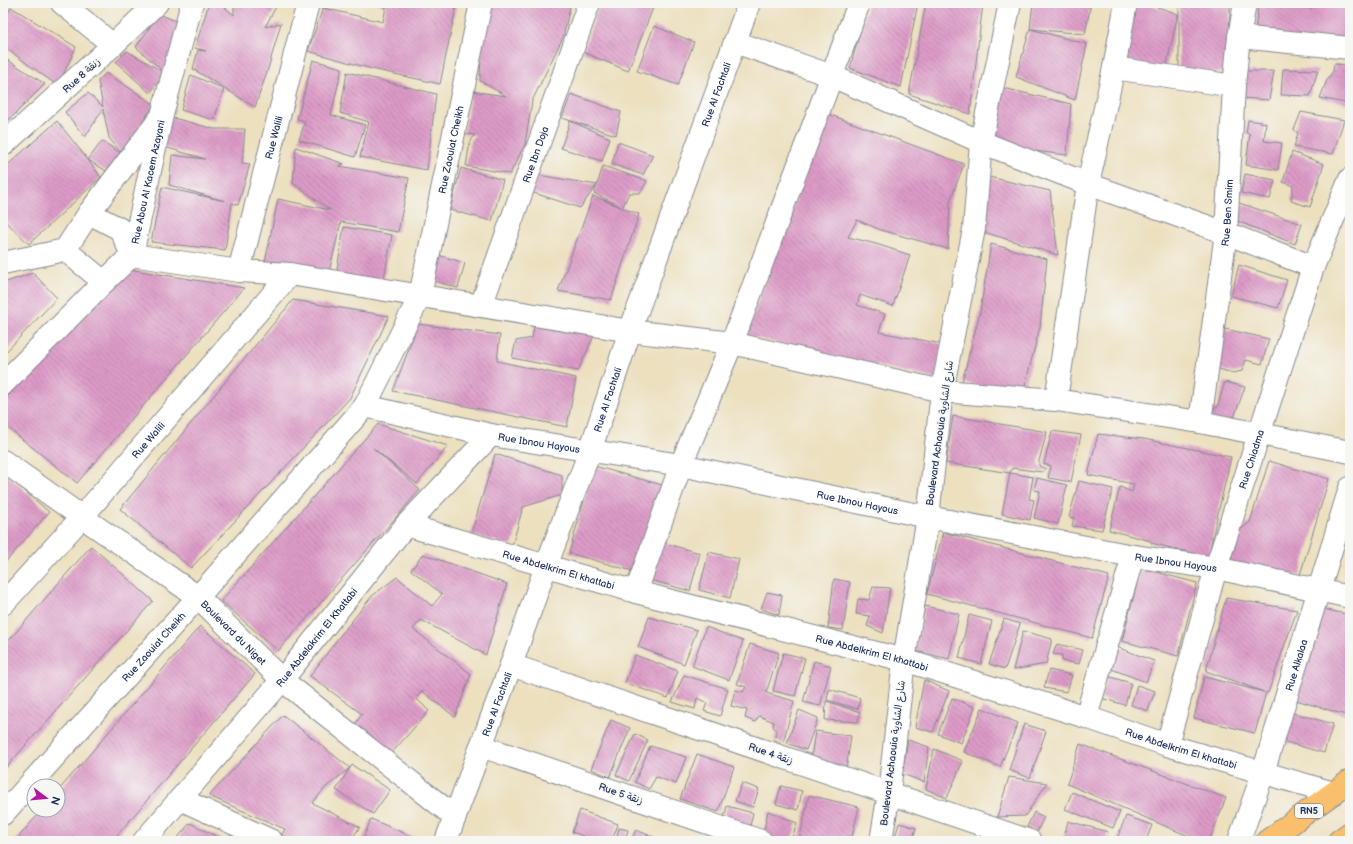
<svg xmlns="http://www.w3.org/2000/svg" width="1353" height="844" viewBox="0 0 1353 844" font-family="'Balsamiq Sans','Playpen Sans Arabic',sans-serif">
	<defs>
		<pattern id="building-back-hatch" width="6" height="6" patternUnits="userSpaceOnUse"><rect width="6" height="6" fill="#dd9bc7"/><path d="M-1 5l2 2M0 0l6 6M5-1l2 2" fill="none" stroke="#b27fa5"/></pattern>
	</defs>
	<rect width="100%" height="100%" fill="#f6f6f2"/>
	<filter id="ink" filterUnits="userSpaceOnUse"><feTurbulence type="fractalNoise" baseFrequency=".025" numOctaves="2"/><feDisplacementMap in="SourceGraphic" scale="8" xChannelSelector="R" yChannelSelector="G"/><feConvolveMatrix kernelMatrix="1 2 1 2 8 2 1 2 1" color-interpolation-filters="sRGB"/></filter>
	<filter id="wash" filterUnits="userSpaceOnUse"><feTurbulence type="fractalNoise" baseFrequency=".012" numOctaves="4" result="noise"/><feDisplacementMap in="SourceGraphic" scale="16" xChannelSelector="R" yChannelSelector="G"/><feGaussianBlur stdDeviation="0.9" result="paint"/><feColorMatrix in="noise" values="0 0 0 0 0 0 0 0 0 0 0 0 0 0 0 0 0 1.4 0 .05"/><feComposite in="paint" operator="in"/></filter>
	<g filter="url(#wash)">
		<rect width="100%" height="100%" fill="#ece0bf"/>
		<g id="blocks">
			<path fill="url(#building-back-hatch)" d="M 209,3 L 220,3 L 234,15 L 234,3 L 269,3 L 277,5 L 265,27 L 281,23 L 268,69 L 255,107 L 193,69 L 198,50 L 206,51 L 195,48 Z
				M 377,3 L 457,3 L 440,84 L 372,69 L 308,51 L 323,8 L 383,22 L 386,7 Z
				M 491,3 L 571,3 L 563,37 L 532,101 L 525,144 L 510,174 L 466,166 L 470,142 L 475,135 L 464,134 L 471,91 L 506,96 L 480,81 L 481,49 Z
				M 600,3 L 655,3 L 628,71 L 583,52 Z
				M 868,3 L 918,3 L 901,87 L 850,68 Z
				M 926,3 L 983,3 L 970,114 L 909,94 Z
				M 1033,3 L 1091,3 L 1085,34 L 1030,29 L 1087,44 L 1075,100 L 1016,77 L 1030,29 Z
				M 1134,3 L 1146,3 L 1178,14 L 1166,68 L 1124,64 Z
				M 1160,3 L 1230,3 L 1229,73 L 1179,70 L 1179,7 Z
				M 1273,3 L 1350,3 L 1350,48 L 1255,33 L 1258,6 L 1312,8 L 1273,4 Z
				M 11,7 L 76,47 L 58,86 L 3,46 L 3,23 Z
				M 159,14 L 187,26 L 165,73 L 136,47 Z
				M 654,26 L 694,42 L 678,85 L 637,71 Z
				M 127,51 L 165,73 L 150,93 L 116,62 Z
				M 3,57 L 45,84 L 6,123 L 3,118 Z
				M 313,60 L 342,68 L 331,115 L 365,125 L 355,157 L 299,140 L 305,121 L 297,119 Z
				M 1334,64 L 1350,65 L 1350,104 L 1320,98 L 1327,80 L 1333,71 Z
				M 1283,69 L 1318,70 L 1310,96 L 1281,95 Z
				M 1243,71 L 1274,71 L 1269,100 L 1242,98 Z
				M 347,72 L 436,94 L 427,170 L 360,157 L 369,122 L 340,113 Z
				M 106,73 L 154,104 L 122,154 L 113,175 L 88,160 L 101,177 L 29,244 L 3,219 L 3,169 L 57,121 L 88,160 L 102,141 L 122,154 L 109,138 L 103,109 L 85,137 L 65,112 L 88,93 L 103,107 L 98,81 Z
				M 191,75 L 224,89 L 214,120 L 181,110 Z
				M 1003,88 L 1071,104 L 1067,155 L 992,146 Z
				M 571,94 L 621,112 L 616,135 L 562,118 Z
				M 1301,112 L 1344,120 L 1333,154 L 1294,147 L 1298,133 L 1294,130 Z
				M 828,114 L 964,164 L 950,201 L 948,249 L 881,230 L 857,220 L 848,237 L 876,244 L 910,255 L 893,306 L 860,295 L 857,305 L 885,314 L 879,332 L 942,344 L 936,379 L 747,336 L 761,293 Z
				M 170,117 L 214,129 L 245,129 L 242,163 L 250,164 L 238,205 L 232,203 L 225,250 L 151,242 L 162,187 L 225,201 L 169,185 L 172,155 L 205,159 L 161,146 Z
				M 1248,120 L 1266,123 L 1264,141 L 1282,143 L 1278,170 L 1246,165 L 1250,134 L 1246,133 Z
				M 570,121 L 610,138 L 602,161 L 561,148 Z
				M 618,142 L 653,155 L 643,175 L 612,164 Z
				M 296,147 L 344,164 L 339,166 L 409,178 L 398,232 L 341,222 L 328,276 L 265,262 L 278,199 L 330,210 L 293,183 Z
				M 1292,152 L 1324,164 L 1310,207 L 1291,201 L 1293,186 L 1283,182 Z
				M 603,166 L 647,181 L 640,193 L 629,193 L 622,208 L 639,214 L 611,300 L 558,291 L 593,196 L 621,207 L 594,193 L 597,185 L 580,208 L 531,192 L 538,175 L 597,185 Z
				M 461,168 L 503,180 L 492,221 L 450,210 Z
				M 1245,174 L 1275,180 L 1270,199 L 1241,193 Z
				M 989,177 L 1050,191 L 1058,255 L 974,229 Z
				M 1236,202 L 1302,224 L 1295,244 L 1232,219 Z
				M 344,227 L 392,235 L 383,284 L 336,276 Z
				M 991,244 L 1047,259 L 1040,327 L 1022,397 L 962,382 L 980,312 Z
				M 438,255 L 465,263 L 458,288 L 431,280 Z
				M 1239,265 L 1287,280 L 1278,308 L 1231,296 Z
				M 128,269 L 244,288 L 77,483 L 3,424 L 3,401 Z
				M 33,273 L 57,298 L 3,355 L 3,283 Z
				M 293,300 L 389,316 L 350,398 L 191,568 L 120,509 Z
				M 535,323 L 597,329 L 578,371 L 512,358 L 516,341 L 532,338 Z
				M 418,324 L 500,335 L 497,361 L 576,378 L 567,427 L 393,391 Z
				M 1225,329 L 1269,339 L 1262,364 L 1246,360 L 1242,371 L 1233,373 L 1215,368 Z
				M 1225,382 L 1245,387 L 1232,423 L 1205,420 L 1206,408 L 1217,408 Z
				M 953,416 L 1047,432 L 1039,461 L 1039,466 L 1046,469 L 1042,472 L 1012,468 L 1010,473 L 946,463 Z
				M 378,424 L 448,446 L 417,484 L 373,448 L 420,490 L 278,651 L 221,601 Z
				M 1052,431 L 1081,435 L 1071,482 L 1048,478 L 1051,466 L 1044,464 Z
				M 1098,434 L 1144,439 L 1231,457 L 1208,557 L 1151,543 L 1151,541 L 1109,530 L 1120,487 L 1132,492 L 1134,484 L 1088,475 Z
				M 495,454 L 562,475 L 562,495 L 523,507 L 512,546 L 471,534 Z
				M 1269,461 L 1329,479 L 1300,575 L 1257,577 L 1222,566 L 1231,537 L 1250,522 Z
				M 594,466 L 662,485 L 636,572 L 569,553 Z
				M 3,472 L 49,512 L 3,565 Z
				M 1010,473 L 1033,477 L 1029,499 L 1034,500 L 1030,520 L 1002,514 Z
				M 1037,478 L 1067,485 L 1058,524 L 1034,518 L 1040,491 L 1034,490 Z
				M 1079,481 L 1113,489 L 1102,530 L 1072,526 L 1074,518 L 1069,517 Z
				M 943,532 L 1109,576 L 1092,638 L 927,594 Z
				M 656,541 L 700,553 L 690,591 L 646,579 Z
				M 91,546 L 153,601 L 3,771 L 3,647 Z
				M 709,552 L 739,559 L 730,598 L 699,590 Z
				M 423,554 L 507,584 L 486,655 L 421,620 L 413,629 L 471,674 L 455,717 L 422,691 L 416,698 L 429,711 L 389,756 L 354,726 L 362,714 L 310,676 L 339,637 L 372,596 L 397,577 L 432,606 L 442,594 L 411,570 Z
				M 1350,555 L 1350,573 L 1345,571 Z
				M 1141,568 L 1197,583 L 1178,656 L 1122,641 Z
				M 834,579 L 850,582 L 843,630 L 828,628 Z
				M 873,587 L 890,588 L 883,633 L 867,626 L 870,616 L 856,614 L 858,599 L 869,600 Z
				M 767,592 L 782,595 L 779,615 L 761,609 Z
				M 1226,598 L 1297,610 L 1268,693 L 1266,692 L 1255,733 L 1194,718 L 1204,677 L 1264,692 L 1206,671 Z
				M 925,606 L 959,614 L 949,659 L 915,651 Z
				M 1323,609 L 1350,615 L 1349,716 L 1296,700 Z
				M 969,615 L 992,621 L 981,664 L 959,658 Z
				M 649,617 L 697,630 L 684,664 L 638,647 Z
				M 1004,619 L 1020,624 L 1005,669 L 989,664 Z
				M 200,626 L 255,674 L 112,841 L 15,841 L 42,810 L 58,810 L 58,791 Z
				M 706,627 L 743,641 L 729,680 L 692,666 Z
				M 1023,631 L 1052,639 L 1046,664 L 1013,670 Z
				M 750,644 L 779,653 L 766,693 L 794,701 L 783,743 L 774,740 L 777,730 L 773,727 L 774,722 L 759,716 L 755,722 L 745,718 L 747,710 L 731,706 L 735,690 L 743,692 L 746,687 L 737,684 Z
				M 1057,644 L 1083,650 L 1079,664 L 1062,661 L 1062,655 L 1053,654 Z
				M 1114,646 L 1154,661 L 1146,682 L 1106,667 Z
				M 783,653 L 805,658 L 795,696 L 773,691 Z
				M 635,655 L 678,671 L 668,698 L 625,683 Z
				M 814,661 L 831,666 L 820,706 L 803,702 Z
				M 1049,670 L 1072,675 L 1067,692 L 1044,688 Z
				M 684,675 L 728,689 L 720,716 L 704,711 L 707,703 L 697,698 L 695,709 L 672,702 Z
				M 1107,676 L 1131,683 L 1125,705 L 1101,698 Z
				M 924,680 L 949,691 L 933,732 L 915,727 Z
				M 1137,685 L 1155,691 L 1148,711 L 1131,705 Z
				M 829,689 L 860,698 L 858,709 L 827,700 Z
				M 952,698 L 975,707 L 961,743 L 938,734 Z
				M 826,701 L 860,712 L 858,722 L 825,720 Z
				M 982,708 L 1018,723 L 1000,767 L 964,752 Z
				M 799,710 L 818,718 L 806,750 L 787,743 Z
				M 1290,712 L 1333,724 L 1324,753 L 1282,741 Z
				M 283,715 L 350,768 L 326,787 L 312,803 L 360,827 L 350,841 L 293,841 L 280,838 L 285,829 L 209,796 Z
				M 611,720 L 630,728 L 610,777 L 591,769 Z
				M 1024,724 L 1046,731 L 1030,778 L 1009,770 Z
				M 815,731 L 851,736 L 846,770 L 810,765 Z
				M 635,734 L 648,740 L 629,781 L 616,775 Z
				M 908,740 L 929,747 L 924,782 L 902,774 Z
				M 1080,744 L 1226,798 L 1209,841 L 1200,841 L 1067,784 Z
				M 650,746 L 686,757 L 676,784 L 656,777 L 649,789 L 635,782 Z
				M 934,749 L 963,761 L 947,798 L 926,789 Z
				M 697,754 L 734,767 L 718,812 L 680,799 Z
				M 352,765 L 390,790 L 373,814 L 336,790 Z
				M 1009,777 L 1047,783 L 1025,816 L 997,817 Z
				M 742,783 L 759,789 L 753,807 L 735,801 Z
				M 781,786 L 802,791 L 798,810 L 776,804 Z
				M 1072,792 L 1120,812 L 1113,828 L 1065,809 Z
				M 809,795 L 859,807 L 851,841 L 799,841 Z
				M 727,806 L 753,813 L 747,839 L 720,833 Z
				M 580,810 L 618,824 L 612,841 L 596,841 L 572,832 Z
				M 768,811 L 797,823 L 791,841 L 780,841 L 763,835 Z
				M 1034,812 L 1044,817 L 1037,832 L 1027,827 Z
				M 1126,816 L 1152,825 L 1146,841 L 1116,841 Z
				M 371,819 L 422,841 L 362,841 Z
				M 1068,821 L 1108,832 L 1106,841 L 1063,841 Z
				M 190,823 L 226,841 L 175,841 Z
				M 899,823 L 916,828 L 912,841 L 894,841 Z
				M 619,828 L 628,830 L 625,841 L 616,841 Z
				M 636,830 L 664,841 L 631,841 Z"/>
		</g>
	</g>
	<g filter="url(#ink)">
		<use href="#blocks" fill-opacity="0" stroke="#84888e" stroke-width="1"/>
		<g fill="none" stroke-linecap="round" stroke-linejoin="round">
			<g stroke="#84888e" stroke-width="24">
				<g id="minor">
					<path d="M 62,3 L 113,45"/>
					<path d="M 1239,37 L 1350,48"/>
					<path d="M 735,42 L 832,76 L 981,142 L 1088,184 L 1226,233 L 1313,267"/>
					<path d="M 1114,68 L 1234,86"/>
					<path d="M 3,145 L 113,45 L 157,3"/>
					<path d="M 89,213 L 120,229 L 132,255"/>
					<path d="M 65,250 L 104,282"/>
					<path d="M 132,255 L 239,271 L 290,274 L 630,331 L 732,343 L 942,391 L 1056,400 L 1200,422 L 1350,452"/>
					<path d="M 3,263 L 65,250 L 89,213 L 158,121"/>
					<path id="s1" d="M 239,271 L 308,3"/>
					<path id="s2" d="M 481,306 L 589,3"/>
					<path id="s3" d="M 3,384 L 104,282 L 132,255 L 162,115 L 192,3"/>
					<path d="M 1056,400 L 1088,184 L 1114,68 L 1126,3"/>
					<path id="s4" d="M 365,406 L 491,435 L 681,465 L 928,517 L 1133,556 L 1216,568 L 1350,597"/>
					<path id="s5" d="M 1200,422 L 1226,233 L 1234,86 L 1239,37 L 1245,3"/>
					<path id="s6" d="M 3,461 L 82,517 L 198,597 L 282,680 L 455,817"/>
					<path id="s7" d="M 406,525 L 636,592 L 904,660 L 1086,717 L 1167,745 L 1334,793"/>
					<path d="M 636,592 L 681,465 L 732,343 L 859,3"/>
					<path id="s8" d="M 3,604 L 82,517 L 290,274"/>
					<path d="M 511,665 L 1030,841"/>
					<path d="M 1086,717 L 1133,556"/>
					<path id="s9" d="M 1167,745 L 1216,568 L 1313,267 L 1350,179"/>
					<path d="M 481,746 L 761,841"/>
					<path d="M 180,799 L 272,841"/>
					<path id="s10" d="M 3,814 L 198,597 L 365,406 L 420,296 L 481,3"/>
					<path id="s11" d="M 144,841 L 282,680 L 406,525 L 491,435"/>
					<path id="s12" d="M 446,841 L 511,665 L 546,566 L 590,451 L 630,331 L 749,3"/>
					<path d="M 881,841 L 889,793 L 904,660 L 928,517 L 942,391 L 974,229 L 981,142 L 1010,3"/>
					<path id="s13" d="M 1239,841 L 1263,773 L 1350,488"/>
				</g>
			</g>
			<g stroke="#84888e" stroke-width="24">
				<path id="major" d="M 1267,841 L 1350,781
					M 1339,841 L 1350,833"/>
			</g>
			<use href="#minor" stroke="#fff" stroke-width="22"/>
			<use href="#major" stroke="#f9bf6d" stroke-width="22"/>
		</g>
	</g>
	<g text-anchor="middle" stroke-width="3" stroke-linejoin="round" paint-order="stroke">
		<rect fill="#f6f6f2" stroke="#5d6b8a" stroke-width="1" x="1295" y="804" width="28" height="14" rx="3"/>
		<g font-size="9" font-weight="bold" fill="#1b2f5e">
			<text x="1309" y="814">RN5</text>
		</g>
		<g font-size="10" fill="#1b2f5e" stroke="#f6f6f2">
			<text transform="translate(81 75) rotate(-42)" y="4">Rue 8 زنقة</text>
			<text dy="4" stroke="none"><textPath href="#s12" startOffset="794">Rue Al Fachtali</textPath></text>
			<text dy="4" stroke="none"><textPath href="#s1" startOffset="138">Rue Walili</textPath></text>
			<text dy="4" stroke="none"><textPath href="#s10" startOffset="818">Rue Zaouiat Cheikh</textPath></text>
			<text dy="4" stroke="none"><textPath href="#s2" startOffset="161">Rue Ibn Doja</textPath></text>
			<text dy="4" stroke="none"><textPath href="#s3" startOffset="257">Rue Abou Al Kacem Azayani</textPath></text>
			<text dy="4" stroke="none"><textPath href="#s5" startOffset="211">Rue Ben Smim</textPath></text>
			<text dy="4" stroke="none"><textPath href="#s12" startOffset="470">Rue Al Fachtali</textPath></text>
			<text transform="translate(939 433) rotate(-82)" y="4">Boulevard Achaouia شارع الشاوية</text>
			<text dy="4" stroke="none"><textPath href="#s8" startOffset="219">Rue Walili</textPath></text>
			<text dy="4" stroke="none"><textPath href="#s4" startOffset="178">Rue Ibnou Hayous</textPath></text>
			<text dy="4" stroke="none"><textPath href="#s9" startOffset="298">Rue Chiadma</textPath></text>
			<text dy="4" stroke="none"><textPath href="#s4" startOffset="502">Rue Ibnou Hayous</textPath></text>
			<text dy="4" stroke="none"><textPath href="#s4" startOffset="826">Rue Ibnou Hayous</textPath></text>
			<text dy="4" stroke="none"><textPath href="#s7" startOffset="159">Rue Abdelkrim El khattabi</textPath></text>
			<text dy="4" stroke="none"><textPath href="#s6" startOffset="288">Boulevard du Niget</textPath></text>
			<text dy="4" stroke="none"><textPath href="#s11" startOffset="267">Rue Abdelakrim El Khattabi</textPath></text>
			<text dy="4" stroke="none"><textPath href="#s10" startOffset="225">Rue Zaouiat Cheikh</textPath></text>
			<text dy="4" stroke="none"><textPath href="#s7" startOffset="483">Rue Abdelkrim El khattabi</textPath></text>
			<text dy="4" stroke="none"><textPath href="#s13" startOffset="185">Rue Alkalaa</textPath></text>
			<text dy="4" stroke="none"><textPath href="#s12" startOffset="146">Rue Al Fachtali</textPath></text>
			<text dy="4" stroke="none"><textPath href="#s7" startOffset="807">Rue Abdelkrim El khattabi</textPath></text>
			<text transform="translate(771 753) rotate(19)" y="4">Rue 4 زنقة</text>
			<text transform="translate(892 753) rotate(-83)" y="4">Boulevard Achaouia شارع الشاوية</text>
			<text transform="translate(621 793) rotate(19)" y="4">Rue 5 زنقة</text>
		</g>
	</g>
	<rect width="1353" height="844" fill="none" stroke="#f6f6f2" stroke-width="16"/>
	<g transform="translate(46 798) rotate(106)"><circle r="19" fill="#f6f6f2" stroke="#9ea6b7"/>
	<path d="M0-3L7 15L0 10L-7 15Z" fill="#b5179e"/>
	<text y="-6" font-size="11" font-weight="bold" text-anchor="middle" fill="#1b2f5e">N</text>
	</g>
</svg>
